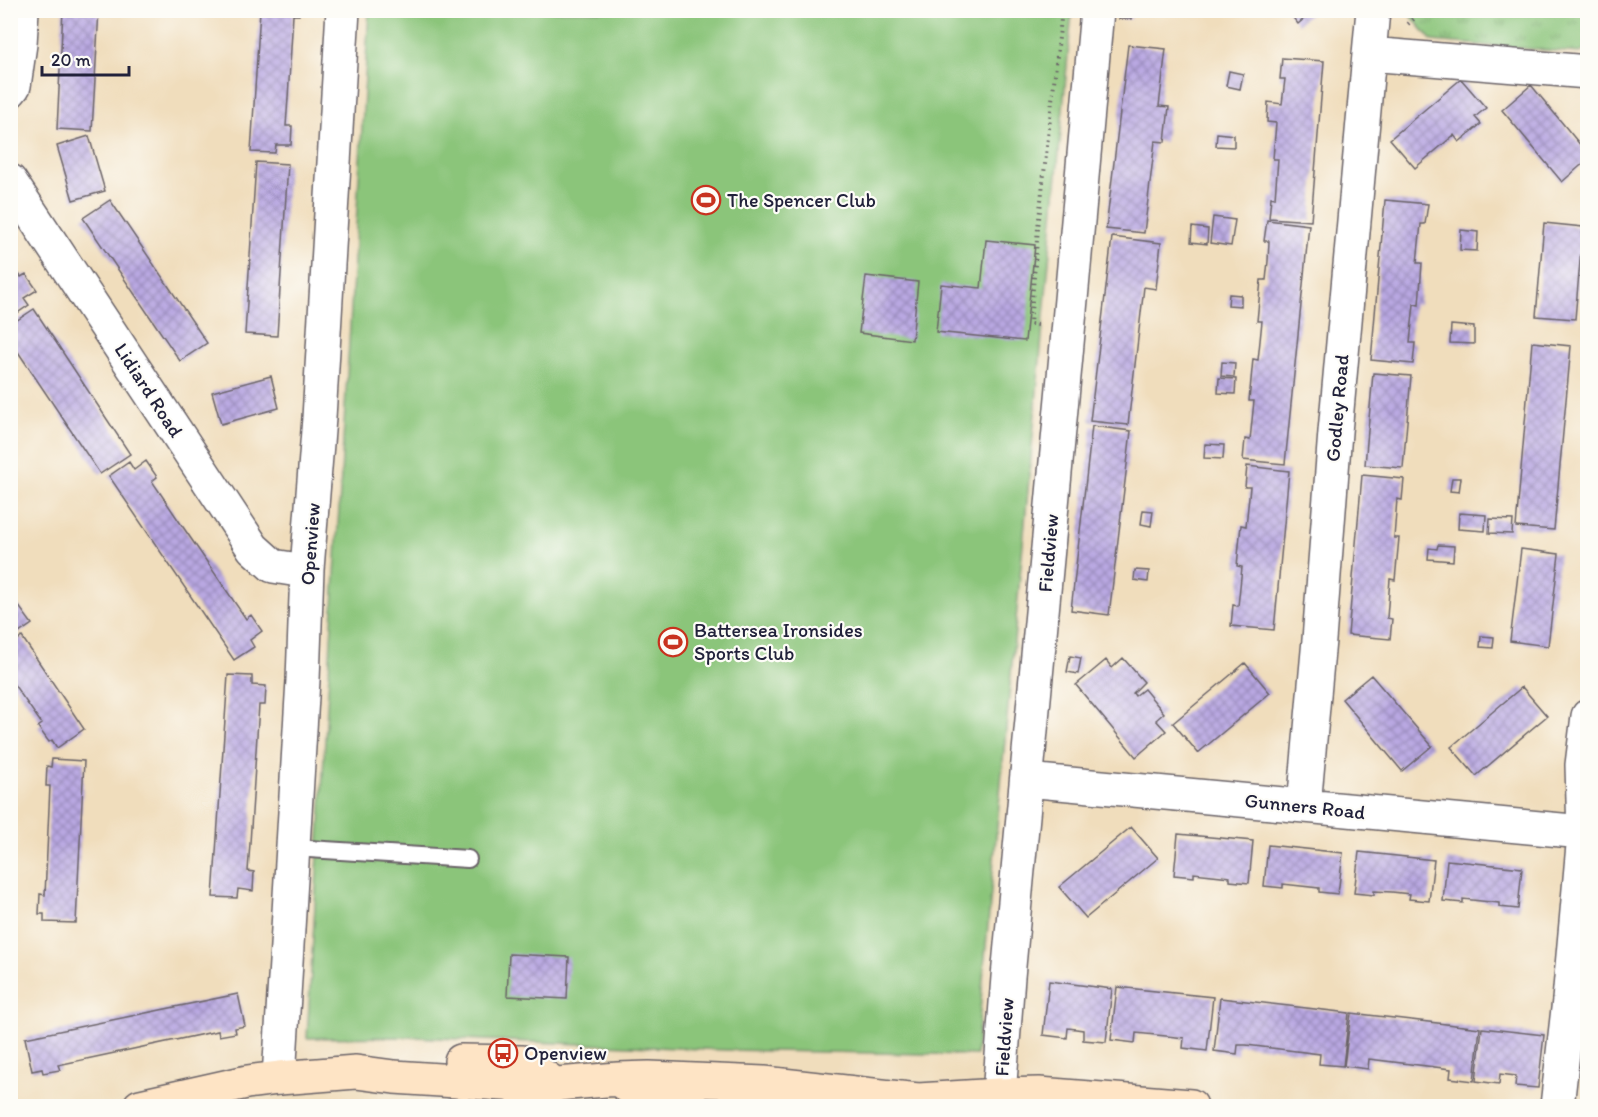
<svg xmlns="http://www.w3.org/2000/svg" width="1598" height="1117" viewBox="0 0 1598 1117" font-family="Itim,sans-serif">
	<defs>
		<pattern id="park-tufts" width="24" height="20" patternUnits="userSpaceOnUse" patternTransform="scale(1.5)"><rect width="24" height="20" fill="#8bc57a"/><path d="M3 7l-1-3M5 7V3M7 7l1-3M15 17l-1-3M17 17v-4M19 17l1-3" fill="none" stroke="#71a065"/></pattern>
		<pattern id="building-cross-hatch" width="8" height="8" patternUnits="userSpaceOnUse" patternTransform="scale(1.5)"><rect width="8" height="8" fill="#b9a8e2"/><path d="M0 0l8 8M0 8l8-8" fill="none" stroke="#9688b8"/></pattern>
	</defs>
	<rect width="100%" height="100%" fill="#fdfcf7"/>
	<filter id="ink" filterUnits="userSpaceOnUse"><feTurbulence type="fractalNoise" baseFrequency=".0167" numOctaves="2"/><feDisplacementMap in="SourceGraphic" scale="12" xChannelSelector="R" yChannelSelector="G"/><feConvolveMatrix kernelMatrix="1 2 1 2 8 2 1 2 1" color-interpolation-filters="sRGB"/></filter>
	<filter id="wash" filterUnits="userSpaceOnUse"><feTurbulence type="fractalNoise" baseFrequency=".008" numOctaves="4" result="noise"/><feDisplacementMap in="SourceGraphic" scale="24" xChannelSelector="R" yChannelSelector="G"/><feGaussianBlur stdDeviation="1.35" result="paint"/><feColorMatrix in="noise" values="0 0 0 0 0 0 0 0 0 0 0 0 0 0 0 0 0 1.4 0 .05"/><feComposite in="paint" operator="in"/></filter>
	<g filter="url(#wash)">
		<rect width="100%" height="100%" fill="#f0ddbc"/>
		<path fill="url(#park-tufts)" stroke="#56745a" stroke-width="1.5" d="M 1407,11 L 1587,11 L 1587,48 L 1580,53 L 1432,41 Z"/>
		<path fill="#8bc57a" stroke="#56745a" stroke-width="1.5" d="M 369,11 L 1072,11 L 976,1055 L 725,1050 L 413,1037 L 307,1038 Z"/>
		<g id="blocks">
			<path fill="url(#building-cross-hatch)" d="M 63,10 L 99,10 L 92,131 L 57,129 Z
				M 260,10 L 299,10 L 299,15 L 293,15 L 288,98 L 286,126 L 292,126 L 291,145 L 276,145 L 275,153 L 251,152 Z
				M 1120,10 L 1132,10 L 1131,19 L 1119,19 Z
				M 1287,10 L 1314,10 L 1298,24 Z
				M 1128,45 L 1166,49 L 1159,106 L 1169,107 L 1165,142 L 1155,141 L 1144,233 L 1106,229 Z
				M 1282,58 L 1324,61 L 1311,221 L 1269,218 L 1271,197 L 1275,198 L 1278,159 L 1273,159 L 1276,123 L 1267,122 L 1268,102 L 1282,104 L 1285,79 L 1280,79 Z
				M 1229,71 L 1243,74 L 1240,89 L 1226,86 Z
				M 1461,79 L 1486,108 L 1475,117 L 1481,124 L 1459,142 L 1454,135 L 1415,168 L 1390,139 Z
				M 1531,85 L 1587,153 L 1587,160 L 1562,182 L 1502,110 Z
				M 1217,133 L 1234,135 L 1234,147 L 1216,146 Z
				M 89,136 L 105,191 L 73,200 L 57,146 Z
				M 256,162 L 288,164 L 277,336 L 245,334 Z
				M 110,200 L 207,343 L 180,361 L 83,218 Z
				M 1385,200 L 1428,204 L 1425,224 L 1421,224 L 1417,263 L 1422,263 L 1419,305 L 1414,304 L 1412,323 L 1410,343 L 1415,343 L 1413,364 L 1371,360 Z
				M 1213,217 L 1235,220 L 1231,246 L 1210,243 Z
				M 1267,220 L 1309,225 L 1285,464 L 1243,460 L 1245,439 L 1250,440 L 1254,401 L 1249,401 L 1253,359 L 1258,360 L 1260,341 L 1262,321 L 1257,321 L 1261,280 L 1266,280 L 1268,261 L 1269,241 L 1264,241 Z
				M 1544,223 L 1583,227 L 1575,319 L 1536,316 Z
				M 1192,227 L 1208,229 L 1207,244 L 1191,242 Z
				M 1461,230 L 1478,232 L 1477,251 L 1460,250 Z
				M 1112,237 L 1161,243 L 1156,289 L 1144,287 L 1128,425 L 1090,421 Z
				M 986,240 L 1035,245 L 1025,341 L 936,332 L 941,284 L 981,288 Z
				M 10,262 L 21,277 L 26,274 L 37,290 L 24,298 L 29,305 L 10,318 Z
				M 866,276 L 918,282 L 912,340 L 859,333 Z
				M 1229,294 L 1241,295 L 1241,306 L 1228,305 Z
				M 34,309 L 130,454 L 100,474 L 10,340 L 10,325 Z
				M 1451,325 L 1474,327 L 1474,344 L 1450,343 Z
				M 1532,342 L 1571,346 L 1554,530 L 1516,527 Z
				M 1222,362 L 1235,363 L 1234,377 L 1221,376 Z
				M 1373,373 L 1411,376 L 1403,468 L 1365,465 Z
				M 271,376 L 279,408 L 221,424 L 212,392 Z
				M 1219,378 L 1236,379 L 1235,394 L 1218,393 Z
				M 1092,426 L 1131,431 L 1109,615 L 1071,610 Z
				M 1205,444 L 1224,445 L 1223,459 L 1204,458 Z
				M 146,461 L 157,477 L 152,481 L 183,527 L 246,619 L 251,615 L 262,631 L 250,640 L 254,647 L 234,660 L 109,476 L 129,462 L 134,470 Z
				M 1247,466 L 1289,471 L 1274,630 L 1231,626 L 1233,605 L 1238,606 L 1240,587 L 1242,567 L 1237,566 L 1241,525 L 1246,526 L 1250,487 L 1245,487 Z
				M 1362,475 L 1404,479 L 1402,500 L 1397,499 L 1394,538 L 1399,538 L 1395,580 L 1390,579 L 1387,618 L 1392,619 L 1390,639 L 1348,635 Z
				M 1452,478 L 1461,478 L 1459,492 L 1450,491 Z
				M 1143,510 L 1153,511 L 1151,526 L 1141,524 Z
				M 1459,513 L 1486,515 L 1485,531 L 1458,529 Z
				M 1490,519 L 1513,520 L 1512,534 L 1489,533 Z
				M 1438,545 L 1454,546 L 1453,561 L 1428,559 L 1429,548 L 1437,549 Z
				M 1521,549 L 1559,554 L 1548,646 L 1510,641 Z
				M 1135,570 L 1149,571 L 1148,582 L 1134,580 Z
				M 10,594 L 32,624 L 10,639 Z
				M 1481,636 L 1494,637 L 1493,648 L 1480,647 Z
				M 22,637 L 84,729 L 57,748 L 52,740 L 49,742 L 38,727 L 42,724 L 10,679 L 10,645 Z
				M 1070,656 L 1081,658 L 1078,674 L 1067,672 Z
				M 1123,658 L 1144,682 L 1133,693 L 1135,696 L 1144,689 L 1164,713 L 1156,720 L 1166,731 L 1136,757 L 1076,685 L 1106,660 L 1112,668 Z
				M 1245,663 L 1270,693 L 1198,753 L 1173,723 Z
				M 228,675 L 252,676 L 252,685 L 266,686 L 265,705 L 259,705 L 250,843 L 248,871 L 254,872 L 253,891 L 238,889 L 237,898 L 213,897 Z
				M 1371,675 L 1432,746 L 1402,771 L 1342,699 Z
				M 1522,687 L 1547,716 L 1476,776 L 1451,747 Z
				M 52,759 L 84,761 L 76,923 L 44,922 L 44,914 L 39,914 L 40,894 L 45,895 L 50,786 L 46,786 L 47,766 L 51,767 Z
				M 1131,827 L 1158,858 L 1086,918 L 1059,887 Z
				M 1178,834 L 1253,841 L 1249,883 L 1230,881 L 1230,877 L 1194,873 L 1194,877 L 1174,875 Z
				M 1268,845 L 1343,853 L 1338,894 L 1319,892 L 1319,888 L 1283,884 L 1283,888 L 1264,886 Z
				M 1359,852 L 1434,860 L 1429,901 L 1409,899 L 1410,894 L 1392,892 L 1374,891 L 1374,895 L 1354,893 Z
				M 1447,860 L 1522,868 L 1518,909 L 1499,907 L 1499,903 L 1463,899 L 1463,903 L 1443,901 Z
				M 509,954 L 569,957 L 567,999 L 507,996 Z
				M 1049,981 L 1112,989 L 1106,1042 L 1083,1040 L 1083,1030 L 1076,1029 L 1068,1028 L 1067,1038 L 1043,1035 Z
				M 1117,987 L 1213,997 L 1207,1051 L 1183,1048 L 1184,1038 L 1176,1037 L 1136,1033 L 1135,1043 L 1111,1040 Z
				M 238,994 L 245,1026 L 235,1028 L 236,1033 L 219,1036 L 218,1031 L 58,1065 L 60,1070 L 43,1073 L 42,1069 L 32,1071 L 25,1038 Z
				M 1220,998 L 1349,1013 L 1343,1066 L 1319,1064 L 1320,1054 L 1246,1045 L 1238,1045 L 1237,1054 L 1214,1051 Z
				M 1351,1013 L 1480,1028 L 1474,1081 L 1450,1078 L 1451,1069 L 1377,1060 L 1369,1059 L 1368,1069 L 1344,1066 Z
				M 1482,1028 L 1544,1035 L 1538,1088 L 1515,1086 L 1516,1076 L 1500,1074 L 1499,1084 L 1476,1081 Z"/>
		</g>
	</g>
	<g filter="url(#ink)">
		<use href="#blocks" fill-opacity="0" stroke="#6a6368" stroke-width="1.5"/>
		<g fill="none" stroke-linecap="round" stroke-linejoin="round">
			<g stroke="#6a6368" stroke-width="20">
				<path id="lane" d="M 293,848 L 468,859"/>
			</g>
			<g stroke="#6a6368" stroke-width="36">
				<path id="street" d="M 1369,54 L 1588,72
					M 10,91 L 14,86 L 20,44 L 22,10
					M 10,181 L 253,548 L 273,566 L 292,569 L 307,569
					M 1027,780 L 1572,831 L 1584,834
					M 1304,806 L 1319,640 L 1335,432 L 1373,10
					M 279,1078 L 303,680 L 307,569 L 319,418 L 343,10
					M 999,1095 L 1008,977 L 1066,355 L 1097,10
					M 1557,1106 L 1569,1000 L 1584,834 L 1582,765 L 1588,716"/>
			</g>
			<g stroke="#6a6368" stroke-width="36">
				<path id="secondary" d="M 461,1061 L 523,1062 L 556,1085
					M 618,1079 L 654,1105 L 689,1106
					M 140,1106 L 247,1082 L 279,1078 L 356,1072 L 394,1077 L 533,1086 L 618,1079 L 649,1078 L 764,1083 L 918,1100 L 999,1095 L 1039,1094 L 1191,1106"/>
			</g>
			<path stroke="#6a6368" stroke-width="4" stroke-dasharray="1.5 4.5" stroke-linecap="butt" d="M 1408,24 L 1424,10
				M 1038,325 L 1030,324 L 1038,228 L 1062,10"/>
			<use href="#lane" stroke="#fff" stroke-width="16"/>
			<use href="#street" stroke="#fff" stroke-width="33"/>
			<use href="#secondary" stroke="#fee4c5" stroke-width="33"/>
		</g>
	</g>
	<defs>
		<g id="stadium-ring" transform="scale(1.5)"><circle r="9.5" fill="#fdfcf7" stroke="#c8321e" stroke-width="1.5"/><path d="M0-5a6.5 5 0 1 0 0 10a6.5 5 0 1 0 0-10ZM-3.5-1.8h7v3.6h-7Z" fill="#c8321e"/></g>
		<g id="bus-ring" transform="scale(1.5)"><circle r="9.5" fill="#fdfcf7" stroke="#c8321e" stroke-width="1.5"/><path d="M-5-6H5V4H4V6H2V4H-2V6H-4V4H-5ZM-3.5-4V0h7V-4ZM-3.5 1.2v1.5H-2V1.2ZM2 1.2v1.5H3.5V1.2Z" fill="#c8321e"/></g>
	</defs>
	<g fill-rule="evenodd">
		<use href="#stadium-ring" x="706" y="200"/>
		<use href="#stadium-ring" x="673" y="642"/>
		<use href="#bus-ring" x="503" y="1053"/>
	</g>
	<g text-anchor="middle" stroke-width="4.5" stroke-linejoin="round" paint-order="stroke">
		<g font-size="20" fill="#22223b" stroke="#fdfcf7" text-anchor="start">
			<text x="727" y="207">The Spencer Club</text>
			<text x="694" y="637">Battersea Ironsides<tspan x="694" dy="23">Sports Club</tspan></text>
			<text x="524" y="1060">Openview</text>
		</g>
		<g font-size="20" fill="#22223b" stroke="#fdfcf7">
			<text transform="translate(149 390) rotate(57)" y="7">Lidiard Road</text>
			<text transform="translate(1337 408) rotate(-85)" y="7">Godley Road</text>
			<text transform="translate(310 544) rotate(-86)" y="7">Openview</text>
			<text transform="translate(1048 553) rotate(-85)" y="7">Fieldview</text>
			<text transform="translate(1305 806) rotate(6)" y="7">Gunners Road</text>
			<text transform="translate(1004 1037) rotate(-86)" y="7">Fieldview</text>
		</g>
	</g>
	<rect width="1598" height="1117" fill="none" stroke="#fdfcf7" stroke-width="36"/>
	<path d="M42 66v9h87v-9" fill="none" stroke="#22223b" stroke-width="3"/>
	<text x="51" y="66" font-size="18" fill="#22223b" stroke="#fdfcf7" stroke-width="4.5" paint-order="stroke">20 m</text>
</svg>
